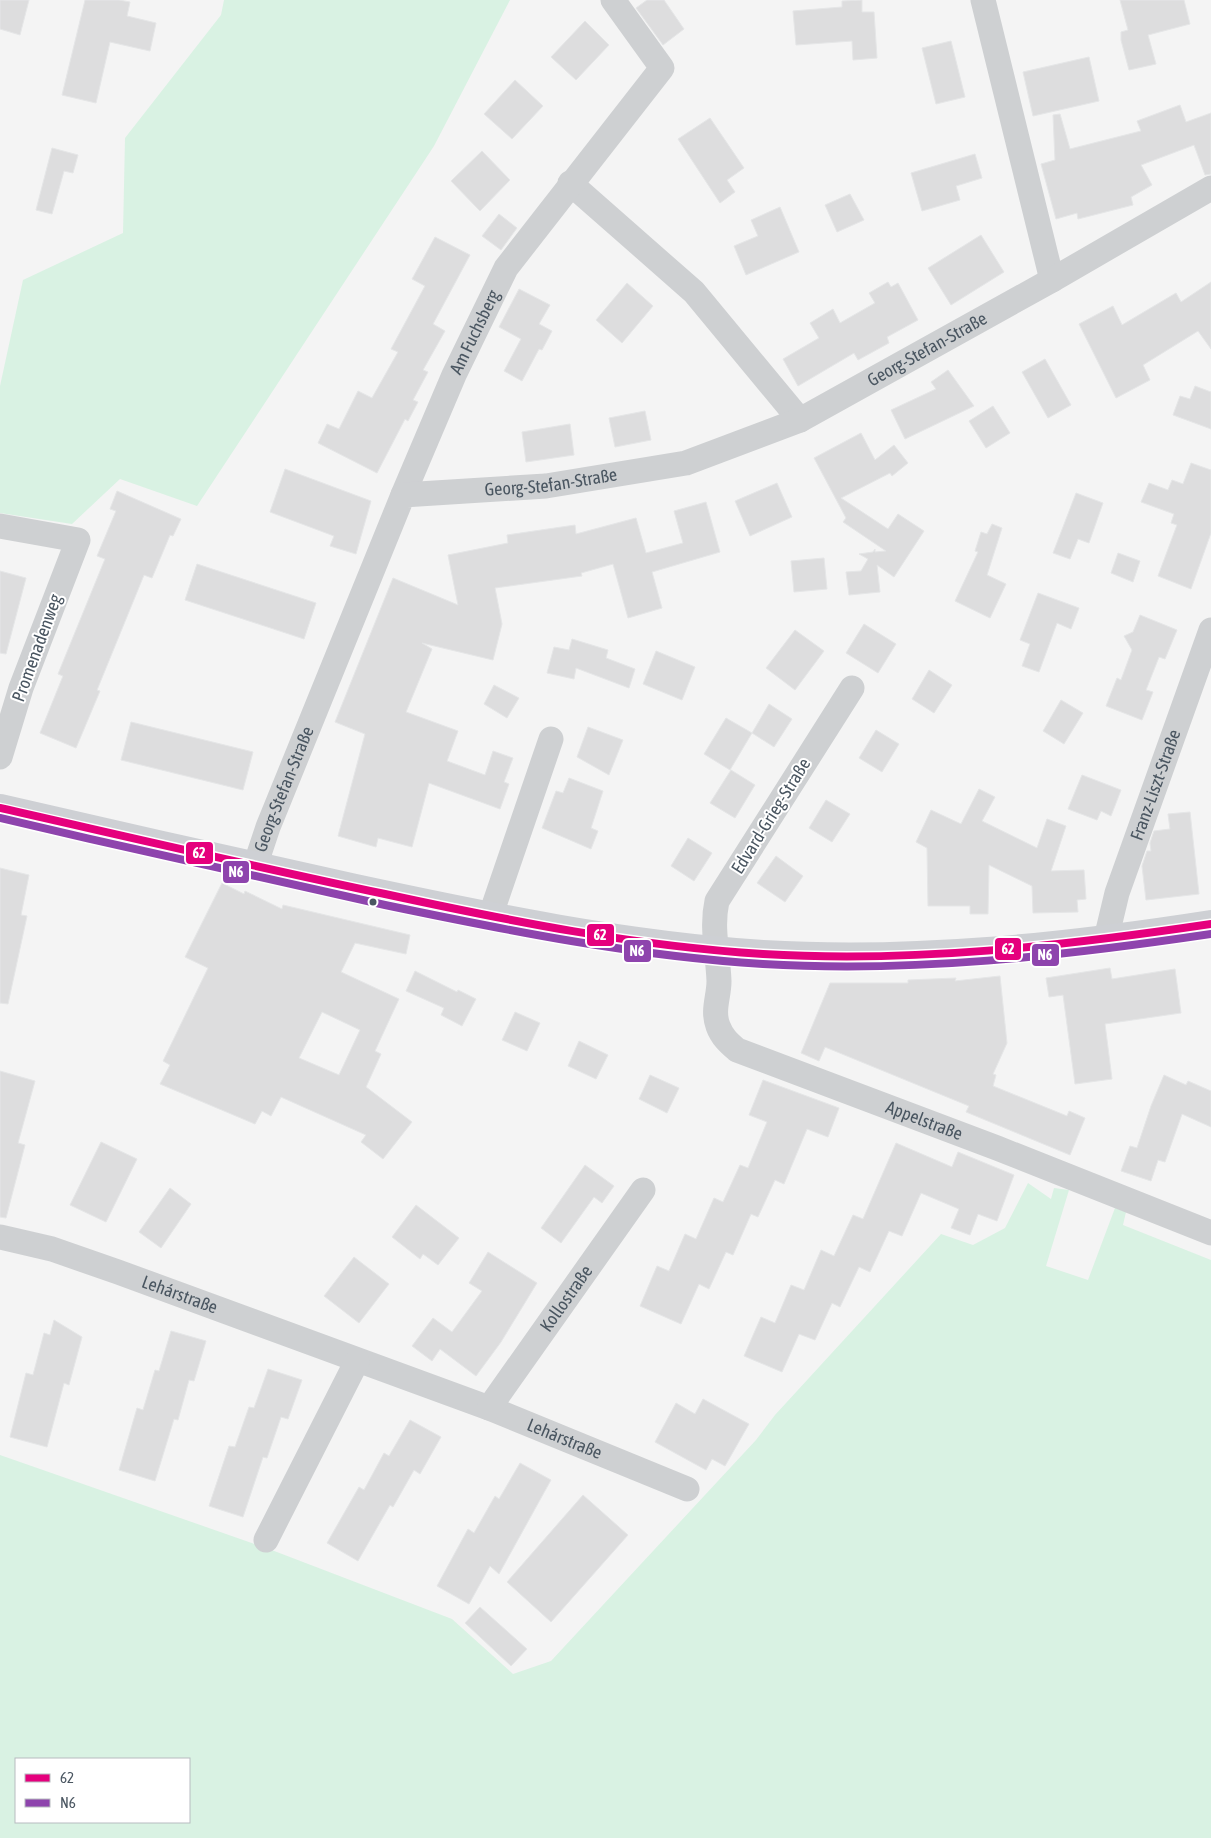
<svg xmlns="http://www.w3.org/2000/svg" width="1211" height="1838" viewBox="0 0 1211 1838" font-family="'Asap Condensed',sans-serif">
	<rect width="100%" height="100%" fill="#f4f4f4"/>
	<path fill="#d9f2e3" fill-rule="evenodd" d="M 224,0 L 510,0 L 434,146 L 197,506 L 120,479 L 72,524 L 0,513 L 0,386 L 23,280 L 123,233 L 125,138 L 221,15 Z
		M 1028,1183 L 1051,1199 L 1054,1188 L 1069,1190 L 1046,1266 L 1088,1280 L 1115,1208 L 1126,1212 L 1123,1225 L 1211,1260 L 1211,1838 L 0,1838 L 0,1455 L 269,1549 L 452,1619 L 513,1674 L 551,1661 L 756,1440 L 775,1415 L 941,1234 L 973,1245 L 1005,1228 ZM 16,1759 L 189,1759 L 189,1822 L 16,1822 Z"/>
	<path fill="#ddddde" stroke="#e5e6e7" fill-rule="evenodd" d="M 0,0 L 29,0 L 20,35 L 0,29 Z
		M 85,0 L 119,0 L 130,2 L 127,16 L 156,23 L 150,51 L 110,42 L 96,103 L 62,95 Z
		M 647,0 L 664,0 L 684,29 L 663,45 L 636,8 Z
		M 862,0 L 862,12 L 874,12 L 877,58 L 853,60 L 852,41 L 796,45 L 793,11 L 842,7 L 842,1 Z
		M 1120,0 L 1184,0 L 1190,24 L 1148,35 L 1156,64 L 1129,70 L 1121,40 L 1121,32 L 1128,30 Z
		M 585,21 L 609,45 L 576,80 L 551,57 Z
		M 951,41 L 965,97 L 936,104 L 922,48 Z
		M 1089,57 L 1099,101 L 1033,116 L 1023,72 Z
		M 515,80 L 543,106 L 512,139 L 484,114 Z
		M 1180,105 L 1186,122 L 1211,113 L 1211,174 L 1205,175 L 1194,145 L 1141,165 L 1152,185 L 1131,197 L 1133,205 L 1078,219 L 1077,213 L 1056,219 L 1041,164 L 1055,160 L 1053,115 L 1060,114 L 1070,149 L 1141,131 L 1137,121 Z
		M 710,118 L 744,168 L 727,180 L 735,192 L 720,203 L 678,139 Z
		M 52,148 L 78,155 L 73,173 L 64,171 L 52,214 L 36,210 Z
		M 482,151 L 510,180 L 480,211 L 451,181 Z
		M 975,154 L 982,178 L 956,186 L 960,200 L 922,211 L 911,173 Z
		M 850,194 L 864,220 L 837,232 L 825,205 Z
		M 780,207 L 799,252 L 746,275 L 734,246 L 758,236 L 751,220 Z
		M 499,214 L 517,228 L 501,250 L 482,236 Z
		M 981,235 L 1004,272 L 951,305 L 928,268 Z
		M 435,237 L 470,255 L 433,324 L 445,331 L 423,370 L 428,372 L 413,400 L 418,402 L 408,421 L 405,419 L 377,473 L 318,443 L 327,424 L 339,429 L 358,391 L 372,398 L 398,352 L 391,349 L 425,286 L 412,279 Z
		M 888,282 L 891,287 L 898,283 L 918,320 L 887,337 L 889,343 L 858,360 L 854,353 L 798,386 L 783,359 L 819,338 L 810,323 L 833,309 L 840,323 L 875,303 L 869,293 Z
		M 1211,282 L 1211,349 L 1198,331 L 1143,365 L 1150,380 L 1116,398 L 1079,324 L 1113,306 L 1122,325 L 1176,293 L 1181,302 Z
		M 627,283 L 653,306 L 622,343 L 596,320 Z
		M 519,289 L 550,305 L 539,324 L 552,331 L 542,350 L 539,349 L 522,381 L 504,371 L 521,339 L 499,327 Z
		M 1045,359 L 1071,405 L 1048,418 L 1022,372 Z
		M 948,370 L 974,406 L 905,439 L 891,410 L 936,389 L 931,382 Z
		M 1195,386 L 1211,392 L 1211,429 L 1173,415 L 1180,396 L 1190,399 Z
		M 993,406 L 1010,433 L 986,448 L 969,421 Z
		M 645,411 L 651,440 L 615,447 L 609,418 Z
		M 570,424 L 574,455 L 526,462 L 522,432 Z
		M 861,433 L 875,460 L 894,445 L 908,463 L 892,476 L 890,473 L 841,498 L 888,529 L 898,514 L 924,531 L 894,577 L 877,565 L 880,592 L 849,595 L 846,572 L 861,571 L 868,559 L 859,554 L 873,552 L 875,549 L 875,552 L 886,551 L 843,522 L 846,518 L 814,458 Z
		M 1191,463 L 1211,470 L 1211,533 L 1191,589 L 1158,576 L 1177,525 L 1171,523 L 1174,514 L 1141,502 L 1149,483 L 1168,490 L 1172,480 L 1183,484 Z
		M 285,469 L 371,501 L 356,554 L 330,546 L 334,536 L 270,512 Z
		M 777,483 L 792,517 L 750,536 L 735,501 Z
		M 117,491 L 181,519 L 173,536 L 170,535 L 152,578 L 144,575 L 97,690 L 100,691 L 76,748 L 40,733 L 63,676 L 58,674 L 105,559 L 97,556 L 116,511 L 110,509 Z
		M 1076,493 L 1103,503 L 1089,543 L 1078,539 L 1070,559 L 1053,553 Z
		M 706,502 L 720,552 L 652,572 L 662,608 L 628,618 L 613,564 L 581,573 L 582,576 L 495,588 L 502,624 L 493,660 L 422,643 L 432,649 L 406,712 L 458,731 L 447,761 L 485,775 L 493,751 L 513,758 L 504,782 L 509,784 L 500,809 L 429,783 L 412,847 L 378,838 L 376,847 L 338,836 L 365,734 L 335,722 L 393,578 L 458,605 L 448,555 L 508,543 L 507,535 L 575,525 L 576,534 L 636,518 L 646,553 L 683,543 L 674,511 Z
		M 992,524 L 1002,528 L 987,575 L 1006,584 L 990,618 L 955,601 L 978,552 L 975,551 L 981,532 L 987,534 Z
		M 1118,553 L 1140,561 L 1133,582 L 1111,573 Z
		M 824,558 L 827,589 L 794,592 L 791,561 Z
		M 197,564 L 316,603 L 304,639 L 185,600 Z
		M 0,571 L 26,578 L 6,654 L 0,653 Z
		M 1038,593 L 1079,608 L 1071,629 L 1057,623 L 1039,672 L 1022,666 L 1030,644 L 1020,640 Z
		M 1140,615 L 1177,630 L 1165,659 L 1159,657 L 1146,690 L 1153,692 L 1142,720 L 1106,706 L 1117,678 L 1121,680 L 1132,650 L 1124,636 L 1133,632 Z
		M 864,624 L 896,644 L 878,673 L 846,653 Z
		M 795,630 L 824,651 L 795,690 L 766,668 Z
		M 572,639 L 608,650 L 606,658 L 635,669 L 629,688 L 576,668 L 574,679 L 547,673 L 554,647 L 569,650 Z
		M 656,651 L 695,667 L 682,700 L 643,684 Z
		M 929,670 L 952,685 L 934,713 L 912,699 Z
		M 494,685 L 519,698 L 507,718 L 484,704 Z
		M 1061,700 L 1083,713 L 1064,744 L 1043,731 Z
		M 769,704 L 792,719 L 774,747 L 752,733 Z
		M 726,718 L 752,733 L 730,770 L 704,754 Z
		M 131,722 L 253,752 L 243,790 L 121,760 Z
		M 588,727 L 623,740 L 609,775 L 577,757 Z
		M 876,730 L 899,744 L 882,772 L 859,758 Z
		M 731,770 L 755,785 L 735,818 L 710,803 Z
		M 1082,775 L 1121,790 L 1111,816 L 1101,811 L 1097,820 L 1068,809 Z
		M 569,778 L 603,791 L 591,828 L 598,831 L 591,849 L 542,828 L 556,791 L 563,793 Z
		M 979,789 L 995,797 L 982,821 L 1037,848 L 1047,819 L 1066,826 L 1051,871 L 1084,870 L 1086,899 L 1077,900 L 1078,912 L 1033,913 L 1032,886 L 989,865 L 988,914 L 970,914 L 970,906 L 928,906 L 927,848 L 916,842 L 931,810 L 961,824 Z
		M 826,800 L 850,814 L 832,842 L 809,828 Z
		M 1190,812 L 1199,894 L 1146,900 L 1142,866 L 1147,851 L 1151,851 L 1150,843 L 1154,831 L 1170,829 L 1168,814 Z
		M 688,838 L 712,853 L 694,881 L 671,866 Z
		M 776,856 L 803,876 L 785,902 L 757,883 Z
		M 0,868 L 29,875 L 21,915 L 27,916 L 8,1004 L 0,1003 Z
		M 222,883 L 244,894 L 245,891 L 282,909 L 283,905 L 410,935 L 406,954 L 355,943 L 341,972 L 399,999 L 375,1051 L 381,1054 L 366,1087 L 412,1122 L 383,1159 L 361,1142 L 366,1135 L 281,1097 L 271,1116 L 262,1111 L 255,1124 L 160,1084 L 170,1065 L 163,1061 L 208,968 L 185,957 ZM 322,1012 L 360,1030 L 339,1075 L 299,1058 Z
		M 1110,968 L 1112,979 L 1175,969 L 1181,1013 L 1105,1024 L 1112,1079 L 1075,1084 L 1063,995 L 1049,997 L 1046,978 Z
		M 415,971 L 457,992 L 458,990 L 476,999 L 462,1026 L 441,1015 L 444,1008 L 406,991 Z
		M 1000,976 L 1007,1043 L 993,1074 L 996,1075 L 993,1086 L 1067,1116 L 1069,1111 L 1085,1118 L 1070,1155 L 966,1112 L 969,1106 L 825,1047 L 819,1061 L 801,1053 L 830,983 L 908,983 L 908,980 L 956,978 L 955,981 Z
		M 515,1012 L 540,1023 L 527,1051 L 502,1040 Z
		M 579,1041 L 608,1055 L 596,1079 L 568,1066 Z
		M 0,1071 L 35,1081 L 18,1143 L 25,1145 L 6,1218 L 0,1217 Z
		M 650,1075 L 679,1088 L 667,1113 L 639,1099 Z
		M 1164,1075 L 1186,1085 L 1188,1081 L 1211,1091 L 1211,1127 L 1182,1114 L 1165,1162 L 1158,1160 L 1151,1181 L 1121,1171 L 1130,1146 L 1137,1148 L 1151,1106 Z
		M 763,1080 L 839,1108 L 828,1137 L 807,1129 L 784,1184 L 775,1180 L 758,1217 L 751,1214 L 733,1255 L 726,1252 L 709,1289 L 699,1284 L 681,1324 L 640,1306 L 657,1266 L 669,1271 L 685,1234 L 696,1239 L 714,1198 L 723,1202 L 740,1165 L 748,1168 L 767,1122 L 749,1115 Z
		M 101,1142 L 137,1159 L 106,1222 L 70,1205 Z
		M 896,1143 L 952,1167 L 958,1152 L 1014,1175 L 997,1221 L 978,1214 L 970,1235 L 951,1228 L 959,1209 L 921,1193 L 902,1236 L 889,1231 L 870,1272 L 859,1267 L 840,1307 L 832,1303 L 815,1340 L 799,1334 L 782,1372 L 744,1356 L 761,1317 L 775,1323 L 791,1285 L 804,1290 L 821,1250 L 834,1256 L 853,1215 L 863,1219 Z
		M 585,1165 L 614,1186 L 602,1203 L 594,1197 L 561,1243 L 541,1228 Z
		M 170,1188 L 191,1204 L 161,1248 L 139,1232 Z
		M 416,1205 L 459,1238 L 438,1265 L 423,1254 L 420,1259 L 392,1237 Z
		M 488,1252 L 537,1283 L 501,1342 L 476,1376 L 440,1349 L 432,1361 L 412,1346 L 433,1318 L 452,1332 L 482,1291 L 469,1283 Z
		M 354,1257 L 389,1284 L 359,1323 L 324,1296 Z
		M 54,1320 L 82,1337 L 69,1385 L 64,1383 L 47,1447 L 10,1437 L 26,1373 L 33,1375 L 44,1333 L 50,1335 Z
		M 171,1331 L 206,1341 L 194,1381 L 189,1380 L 178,1420 L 174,1419 L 155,1481 L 119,1470 L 137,1408 L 143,1410 L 155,1370 L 159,1371 Z
		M 268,1369 L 302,1380 L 288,1419 L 281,1417 L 267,1458 L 263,1457 L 243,1517 L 209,1506 L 229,1446 L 235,1447 L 249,1407 L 254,1408 Z
		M 703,1399 L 749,1424 L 725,1466 L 712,1459 L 706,1470 L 655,1442 L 676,1403 L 695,1414 Z
		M 410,1420 L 441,1437 L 420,1474 L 414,1470 L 393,1507 L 390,1505 L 358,1561 L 327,1543 L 359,1487 L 364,1490 L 384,1453 L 389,1456 Z
		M 520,1463 L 551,1480 L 499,1574 L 490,1566 L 469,1604 L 437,1586 L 468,1529 L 474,1533 L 495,1496 L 499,1499 Z
		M 583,1495 L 628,1535 L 551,1622 L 507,1582 Z
		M 480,1607 L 527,1649 L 511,1666 L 465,1623 Z"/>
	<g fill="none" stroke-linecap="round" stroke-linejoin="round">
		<g stroke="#ced0d2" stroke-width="25">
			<path d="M 983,0 L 1052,280"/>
			<path d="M 570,183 L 694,292 L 800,420"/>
			<path id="s1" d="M 403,495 L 454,375 L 506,268 L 662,68 L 613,0"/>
			<path d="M 0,526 L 78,540 L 21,688 L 0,757"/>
			<path id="s2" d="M 852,688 L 717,901 C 711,928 718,953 719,981 C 719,997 712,1010 718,1026 C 722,1037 729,1043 737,1050 L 997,1148 L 1211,1233"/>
			<path id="s3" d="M 255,866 L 268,827 L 403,495 L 546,486 L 686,463 L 800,420 L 1052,280 L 1211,188"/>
			<path d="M 490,917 L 551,739"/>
			<path id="s4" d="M 1106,939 L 1117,893 L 1211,630"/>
			<path id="s5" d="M 0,1237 L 52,1249 L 118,1272 L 489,1408 L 687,1489"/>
			<path id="s6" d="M 489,1408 L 643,1190"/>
			<path d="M 266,1540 L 357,1361"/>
		</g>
		<path stroke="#ced0d4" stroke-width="28" d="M 0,808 C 118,835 237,862 355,888 C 490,917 625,945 763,954 C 913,963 1063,947 1211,924"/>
		<g stroke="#fff" stroke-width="11">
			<path id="bus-1" d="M 0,808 C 128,837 256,867 385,894 C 510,921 635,946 763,954 C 913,963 1063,946 1211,924"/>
		</g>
		<g stroke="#fff" stroke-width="11">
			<path id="bus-2" d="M 0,818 C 128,848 256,877 385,905 C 510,931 635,956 763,964 C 913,973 1063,956 1211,934"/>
		</g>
		<use href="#bus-1" stroke="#e5007d" stroke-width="8"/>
		<use href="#bus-2" stroke="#8e44ad" stroke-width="8"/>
	</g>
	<circle fill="#4a5661" stroke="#fff" stroke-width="2" cx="373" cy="902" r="4.5"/>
	<g text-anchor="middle" stroke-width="4" stroke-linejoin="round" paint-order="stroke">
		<g font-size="18" fill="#4a5661" stroke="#fff">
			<text dy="6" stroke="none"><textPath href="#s1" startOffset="178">Am Fuchsberg</textPath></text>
			<text dy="6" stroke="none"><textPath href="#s3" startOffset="952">Georg-Stefan-Straße</textPath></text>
			<text dy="6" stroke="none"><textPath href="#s3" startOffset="548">Georg-Stefan-Straße</textPath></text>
			<text transform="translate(37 648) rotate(-70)" y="6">Promenadenweg</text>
			<text dy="6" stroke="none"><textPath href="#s4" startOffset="162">Franz-Liszt-Straße</textPath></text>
			<text dy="6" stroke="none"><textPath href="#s3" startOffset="82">Georg-Stefan-Straße</textPath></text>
			<text transform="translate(771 816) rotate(-58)" y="6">Edvard-Grieg-Straße</text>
			<text dy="6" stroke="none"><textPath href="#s2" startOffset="609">Appelstraße</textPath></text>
			<text dy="6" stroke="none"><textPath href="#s5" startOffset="189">Lehárstraße</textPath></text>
			<text dy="6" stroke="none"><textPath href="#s6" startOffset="134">Kollostraße</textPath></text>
			<text dy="6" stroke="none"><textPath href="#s5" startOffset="600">Lehárstraße</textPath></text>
		</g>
	</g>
	<g stroke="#fff" stroke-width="2">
		<rect x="185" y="841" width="29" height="24" rx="5" fill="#e5007d"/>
		<rect x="222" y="860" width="28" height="24" rx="5" fill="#8e44ad"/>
		<rect x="586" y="923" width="29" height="24" rx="5" fill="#e5007d"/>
		<rect x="994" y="937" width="28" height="24" rx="5" fill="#e5007d"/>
		<rect x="623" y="939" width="29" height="24" rx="5" fill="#8e44ad"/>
		<rect x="1031" y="943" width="29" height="24" rx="5" fill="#8e44ad"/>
	</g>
	<g font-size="14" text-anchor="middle" font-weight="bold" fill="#fff">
		<text x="199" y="858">62</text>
		<text x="236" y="877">N6</text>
		<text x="600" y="940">62</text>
		<text x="1008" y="954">62</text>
		<text x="637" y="956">N6</text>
		<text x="1045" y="960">N6</text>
	</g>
	<rect x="15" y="1758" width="175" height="65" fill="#ffffff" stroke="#b7bbc0"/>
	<rect x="25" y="1774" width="25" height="8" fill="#e5007d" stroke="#b7bbc0"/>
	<text x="60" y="1783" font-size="15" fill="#4a5661">62</text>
	<rect x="25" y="1799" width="25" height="8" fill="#8e44ad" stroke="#b7bbc0"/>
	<text x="60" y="1808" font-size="15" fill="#4a5661">N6</text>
</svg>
